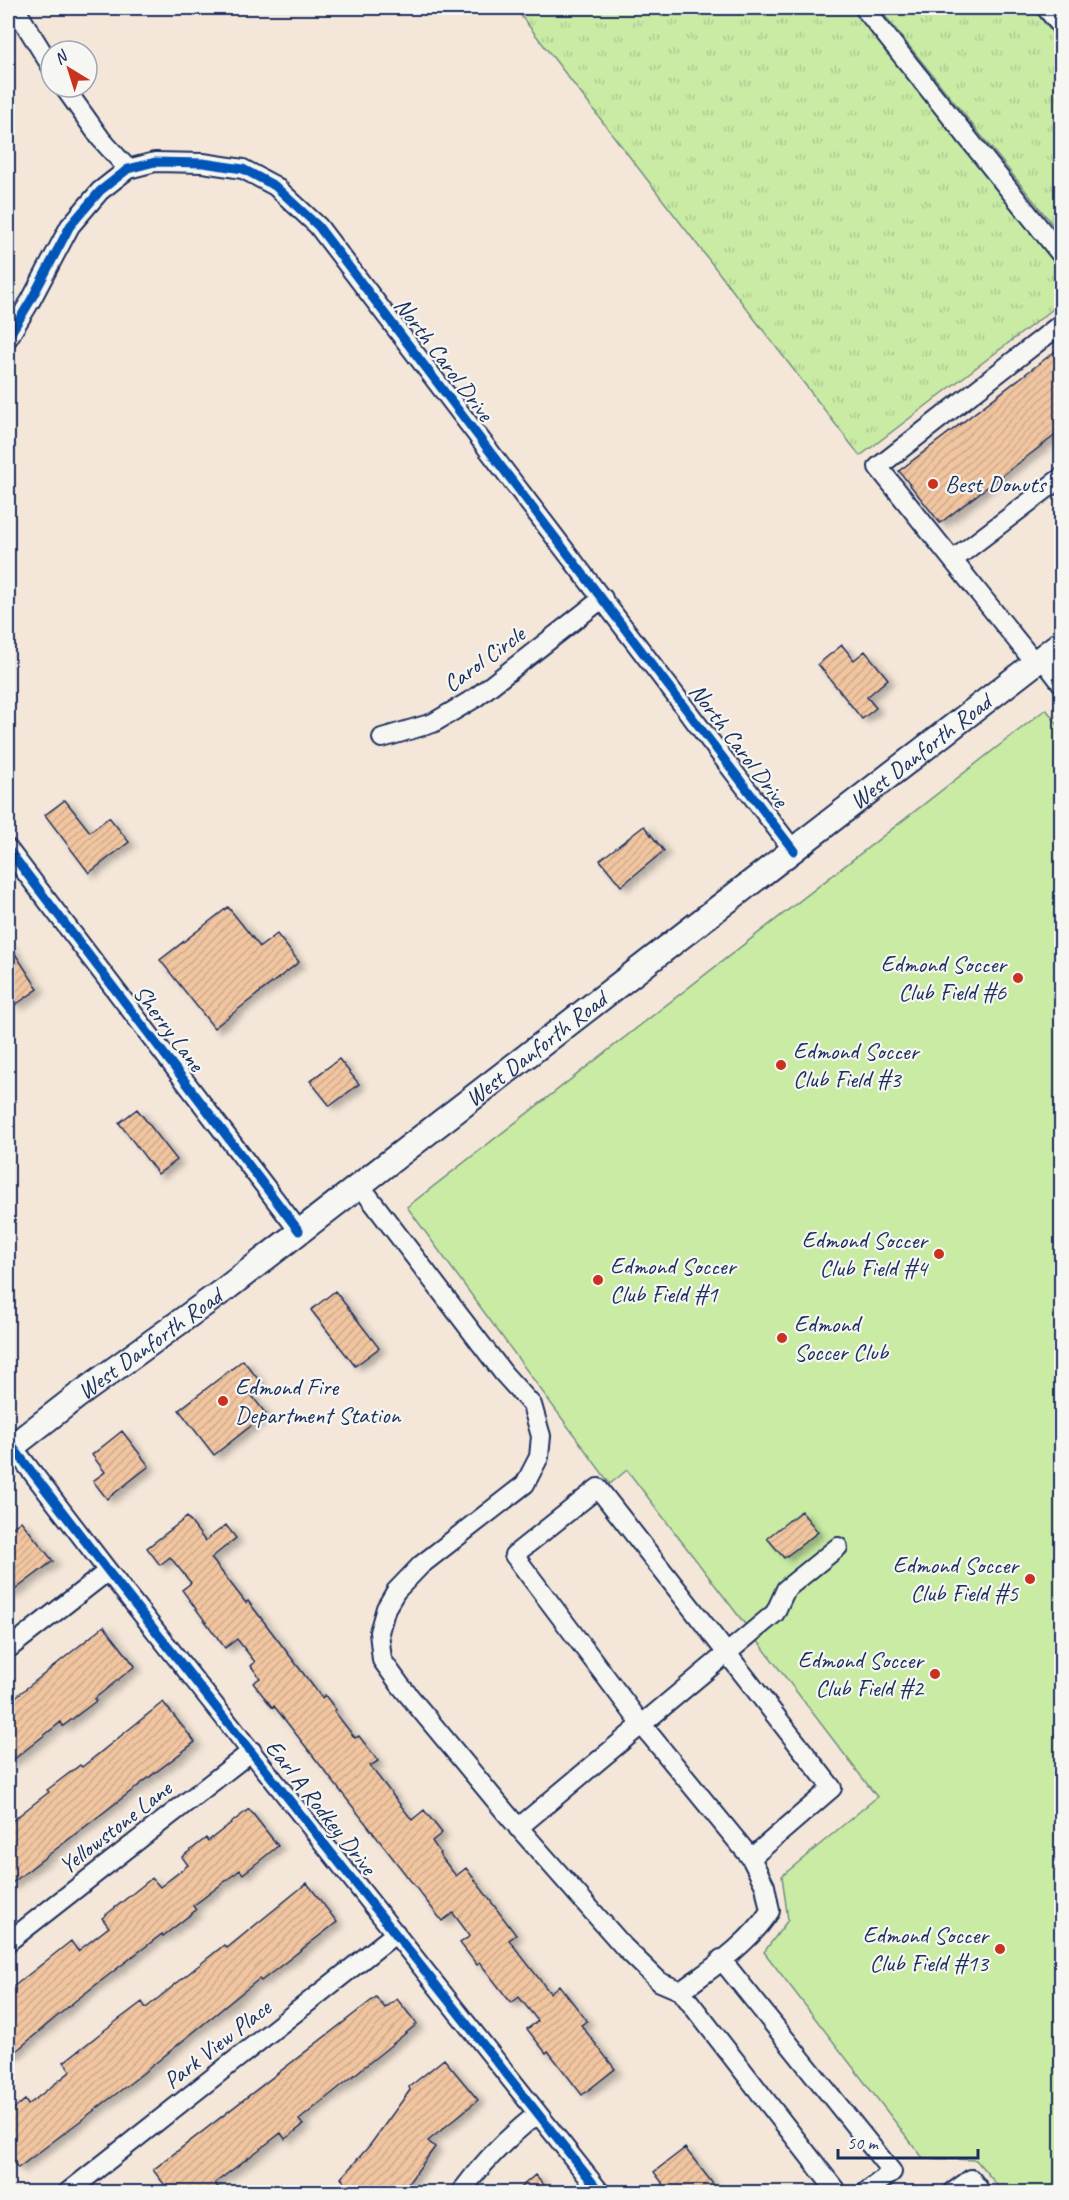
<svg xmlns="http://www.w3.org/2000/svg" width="1069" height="2200" viewBox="0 0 1069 2200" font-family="Caveat,sans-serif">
	<defs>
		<pattern id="grass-tufts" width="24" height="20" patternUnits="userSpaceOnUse" patternTransform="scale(1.5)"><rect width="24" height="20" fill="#c9eba4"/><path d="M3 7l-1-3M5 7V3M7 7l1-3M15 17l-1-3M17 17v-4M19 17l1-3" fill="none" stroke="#acca90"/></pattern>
		<pattern id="building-hatch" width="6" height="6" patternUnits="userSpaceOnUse" patternTransform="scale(1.5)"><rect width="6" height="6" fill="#f1c5a0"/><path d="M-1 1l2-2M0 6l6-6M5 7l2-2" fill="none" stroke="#ceaa8c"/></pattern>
		<filter id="shadow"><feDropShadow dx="6" dy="4" stdDeviation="3" flood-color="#0004"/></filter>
	</defs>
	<rect width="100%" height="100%" fill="#f4e7d9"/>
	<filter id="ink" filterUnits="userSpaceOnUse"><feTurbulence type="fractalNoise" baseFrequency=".0167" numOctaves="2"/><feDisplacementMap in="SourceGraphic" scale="12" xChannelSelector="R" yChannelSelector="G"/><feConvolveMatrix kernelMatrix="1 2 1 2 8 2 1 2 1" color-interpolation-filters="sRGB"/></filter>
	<g filter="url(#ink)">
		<path fill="url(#grass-tufts)" stroke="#728d81" stroke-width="1.5" d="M 515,8 L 1033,8 L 1061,44 L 1061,235 L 881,11 L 869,19 L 1061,264 L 1061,303 L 860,456 Z"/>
		<path fill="#c9eba4" stroke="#728d81" stroke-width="1.5" d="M 1046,709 L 1061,729 L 1061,2192 L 1003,2192 L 976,2160 L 923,2158 L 764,1952 L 788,1920 L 782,1876 L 877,1797 L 627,1470 L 610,1484 L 407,1207 Z"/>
		<path fill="url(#building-hatch)" stroke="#1b2f5e" stroke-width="1.5" filter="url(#shadow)" d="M 1062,346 L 1062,430 L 940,523 L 899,471 Z
			M 842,645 L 854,660 L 865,651 L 888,679 L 867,697 L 876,708 L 862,719 L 818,664 Z
			M 65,800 L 90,832 L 109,817 L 129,842 L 89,873 L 45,815 Z
			M 644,826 L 664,851 L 621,886 L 600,860 Z
			M 228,907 L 260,947 L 277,934 L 299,962 L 214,1028 L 160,960 Z
			M 8,943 L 38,989 L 15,1005 L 8,993 Z
			M 339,1059 L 359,1084 L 330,1106 L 310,1081 Z
			M 137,1109 L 177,1160 L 158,1174 L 119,1123 Z
			M 335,1291 L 379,1348 L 355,1366 L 311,1310 Z
			M 243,1360 L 261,1383 L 249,1392 L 266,1414 L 214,1455 L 179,1410 Z
			M 122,1431 L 149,1466 L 107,1499 L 93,1481 L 105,1472 L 92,1455 Z
			M 801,1511 L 818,1532 L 784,1558 L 767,1538 Z
			M 187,1517 L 205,1541 L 226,1525 L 236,1538 L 211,1558 L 246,1603 L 248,1601 L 322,1698 L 325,1695 L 336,1710 L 334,1711 L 355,1738 L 359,1736 L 378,1761 L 370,1766 L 412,1820 L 424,1810 L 442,1833 L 432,1841 L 440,1853 L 439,1854 L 456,1876 L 466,1868 L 516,1935 L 509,1940 L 550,1993 L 559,1985 L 587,2021 L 581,2025 L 615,2069 L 582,2095 L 548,2051 L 546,2053 L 527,2029 L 538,2021 L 519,1997 L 511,2003 L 480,1963 L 477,1965 L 460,1943 L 470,1936 L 453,1913 L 442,1921 L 274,1706 L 272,1707 L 253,1683 L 260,1678 L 251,1666 L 255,1662 L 237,1639 L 225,1648 L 182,1590 L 191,1583 L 170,1557 L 160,1565 L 147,1548 Z
			M 21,1521 L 53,1561 L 8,1595 L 8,1531 Z
			M 104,1626 L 135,1666 L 94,1699 L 96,1701 L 63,1726 L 61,1722 L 8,1764 L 8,1703 Z
			M 163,1702 L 195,1742 L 8,1886 L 8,1824 L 49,1792 L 47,1790 L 80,1765 L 82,1767 Z
			M 249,1809 L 278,1846 L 243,1874 L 240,1870 L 193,1906 L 196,1910 L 163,1936 L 162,1934 L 75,2001 L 8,2058 L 8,1991 L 71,1941 L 78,1951 L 109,1927 L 102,1918 L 152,1878 L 160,1887 L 188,1865 L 182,1857 L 206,1838 L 208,1841 Z
			M 307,1883 L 337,1922 L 261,1981 L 259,1979 L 137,2078 L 18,2168 L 8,2154 L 8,2114 L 25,2100 L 28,2105 L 71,2071 L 64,2062 L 102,2032 L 142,2002 L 146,2008 L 224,1945 L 227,1948 Z
			M 376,1997 L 385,2008 L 397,1999 L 417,2024 L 299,2120 L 303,2125 L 285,2139 L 281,2133 L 215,2183 L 222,2193 L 171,2193 L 153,2170 Z
			M 444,2059 L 478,2100 L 428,2141 L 435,2147 L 401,2193 L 338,2193 L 346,2183 L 341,2178 L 370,2145 L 410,2090 L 409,2087 Z
			M 685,2148 L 720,2193 L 670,2193 L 654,2172 Z
			M 535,2175 L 551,2193 L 514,2193 Z"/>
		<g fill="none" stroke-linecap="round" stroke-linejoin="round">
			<g stroke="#1b2f5e" stroke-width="22">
				<path id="minor" d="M 15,8 L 51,66
					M 864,8 L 1062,256
					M 1046,8 L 1062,27
					M 64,87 L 101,139 L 128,169
					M 8,338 L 31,300 L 70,226 L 100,191 L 128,169 L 155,162 L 203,163 L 243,169 L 275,186 L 318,226 L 794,851
					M 953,560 L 1062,477
					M 1042,658 L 1062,684
					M 1035,663 L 878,467 L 1062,323
					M 382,738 L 433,723 L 475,698 L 603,598
					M 8,849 L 299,1231
					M 359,1184 L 504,1374 L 532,1405 L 541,1436 L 539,1457 L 525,1484 L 421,1565 L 396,1591 L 386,1608 L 379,1632 L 382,1660 L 400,1685 L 511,1819 L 624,1947 L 660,1982 L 681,1991 L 837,2192
					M 12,1446 L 108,1571 L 600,2192
					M 598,1488 L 832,1788 L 751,1858 L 642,1725 L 514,1555 Z
					M 8,1649 L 108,1571
					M 518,1828 L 775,1613 L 786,1589 L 838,1547
					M 8,1942 L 252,1751
					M 721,1959 L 892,2172 L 866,2192
					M 681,1991 C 712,1968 749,1944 770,1911 L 765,1886 L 751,1858
					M 68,2192 L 396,1933
					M 461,2192 C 483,2162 508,2137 537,2114
					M 953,2192 L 971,2179 L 981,2192"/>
			</g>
			<g stroke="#1b2f5e" stroke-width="28">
				<g id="major">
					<path id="s1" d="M 8,1450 L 76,1397 L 228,1287 L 1062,642"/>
				</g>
			</g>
			<use href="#minor" stroke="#f6f6f2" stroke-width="18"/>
			<use href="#major" stroke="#f6f6f2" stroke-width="24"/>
			<g stroke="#f6f6f2" stroke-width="13">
				<path id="cycleway" d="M 8,338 L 31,300 L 70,226 L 100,191 L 128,169 L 155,162 L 203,163 L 243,169 L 275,186 L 318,226 L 794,851
					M 8,849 L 299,1231
					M 12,1446 L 108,1571 L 600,2192"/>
			</g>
			<use href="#cycleway" stroke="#0057b8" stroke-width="9"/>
		</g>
	</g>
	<g fill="#c8321e" stroke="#f6f6f2" stroke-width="2">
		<circle cx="933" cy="484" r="6"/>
		<circle cx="1018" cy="978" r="6"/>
		<circle cx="781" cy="1065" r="6"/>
		<circle cx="939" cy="1254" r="6"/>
		<circle cx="598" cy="1280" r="6"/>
		<circle cx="782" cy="1338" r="6"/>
		<circle cx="223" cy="1401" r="6"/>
		<circle cx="1030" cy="1579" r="6"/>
		<circle cx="935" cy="1674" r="6"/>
		<circle cx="1000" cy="1949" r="6"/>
	</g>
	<g text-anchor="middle" stroke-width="4.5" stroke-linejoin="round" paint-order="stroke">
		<g font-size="24" fill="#1b2f5e" stroke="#f6f6f2">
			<text transform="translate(444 359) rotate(53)" y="8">North Carol Drive</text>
			<text transform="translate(484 659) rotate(-36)" y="8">Carol Circle</text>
			<text transform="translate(739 745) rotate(53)" y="8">North Carol Drive</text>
			<text dy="8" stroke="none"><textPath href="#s1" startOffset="1149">West Danforth Road</textPath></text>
			<text transform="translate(169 1028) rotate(53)" y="8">Sherry Lane</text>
			<text dy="8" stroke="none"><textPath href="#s1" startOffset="663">West Danforth Road</textPath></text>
			<text dy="8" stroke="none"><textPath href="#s1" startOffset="177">West Danforth Road</textPath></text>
			<text transform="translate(321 1807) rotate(52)" y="8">Earl A Rodkey Drive</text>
			<text transform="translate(115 1827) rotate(-38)" y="8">Yellowstone Lane</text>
			<text transform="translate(217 2044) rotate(-38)" y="8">Park View Place</text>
		</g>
		<g font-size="24" fill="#1b2f5e" stroke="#f6f6f2" text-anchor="start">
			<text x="945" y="492">Best Donuts</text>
			<text x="1006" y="972" text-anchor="end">Edmond Soccer<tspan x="1006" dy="28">Club Field #6</tspan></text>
			<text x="793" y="1059">Edmond Soccer<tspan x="793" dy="28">Club Field #3</tspan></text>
			<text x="927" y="1248" text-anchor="end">Edmond Soccer<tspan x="927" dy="28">Club Field #4</tspan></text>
			<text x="610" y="1274">Edmond Soccer<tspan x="610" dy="28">Club Field #1</tspan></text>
			<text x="794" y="1332">Edmond<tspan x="794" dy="28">Soccer Club</tspan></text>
			<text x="235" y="1395">Edmond Fire<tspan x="235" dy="28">Department Station</tspan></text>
			<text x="1018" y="1573" text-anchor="end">Edmond Soccer<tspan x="1018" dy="28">Club Field #5</tspan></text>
			<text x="923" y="1668" text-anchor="end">Edmond Soccer<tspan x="923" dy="28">Club Field #2</tspan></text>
			<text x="988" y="1943" text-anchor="end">Edmond Soccer<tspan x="988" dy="28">Club Field #13</tspan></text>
		</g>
	</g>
	<rect width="1069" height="2200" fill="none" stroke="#f6f6f2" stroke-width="30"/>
	<rect x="15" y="15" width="1039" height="2170" fill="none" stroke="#1b2f5e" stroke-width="2" filter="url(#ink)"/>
	<g transform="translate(69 69) rotate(322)"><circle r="28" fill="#f6f6f2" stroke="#9ea6b7" stroke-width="1.5"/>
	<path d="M0-4.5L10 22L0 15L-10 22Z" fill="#c8321e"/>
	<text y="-9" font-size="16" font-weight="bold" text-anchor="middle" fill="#1b2f5e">N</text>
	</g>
	<path d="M838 2149v9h140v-9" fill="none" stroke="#1b2f5e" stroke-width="3"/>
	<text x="847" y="2149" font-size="18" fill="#1b2f5e" stroke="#f6f6f2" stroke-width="4.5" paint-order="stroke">50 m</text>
</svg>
